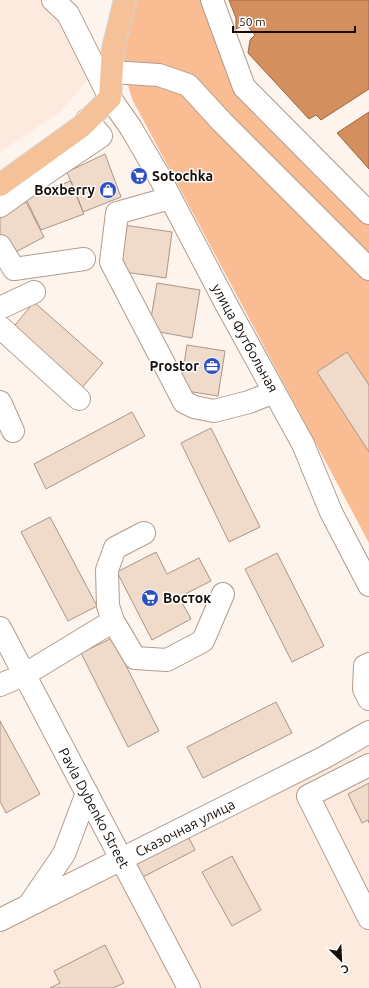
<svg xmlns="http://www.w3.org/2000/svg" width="369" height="988" viewBox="0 0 369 988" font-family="Ubuntu,sans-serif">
	<rect width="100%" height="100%" fill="#fdf4ed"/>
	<path fill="#fceade" d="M 0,0 L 41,0 L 60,17 L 91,76 L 60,112 L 0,152 Z
		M 369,743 L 369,988 L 0,988 L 0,930 Z"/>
	<path fill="#fabd93" d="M 133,0 L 203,0 L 238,70 L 369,202 L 369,543 L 132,99 L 120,56 Z"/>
	<path fill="#d38f5e" stroke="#9a6844" d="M 229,0 L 369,0 L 369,89 L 321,120 L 316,115 L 309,119 L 248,53 L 250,40 L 255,35 L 246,24 L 236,29 L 236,18 Z
		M 369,112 L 369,169 L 337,133 Z"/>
	<path fill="#f0daca" stroke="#aa9587" d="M 105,154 L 121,197 L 83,212 L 67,172 Z
		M 71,181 L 84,214 L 41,230 L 25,197 Z
		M 26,202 L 44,237 L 10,255 L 0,235 L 0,214 Z
		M 124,225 L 172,232 L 166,278 L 118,271 Z
		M 157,283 L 200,290 L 192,338 L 149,330 Z
		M 34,302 L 103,363 L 80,390 L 11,330 Z
		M 187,345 L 225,351 L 218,396 L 180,390 Z
		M 347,352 L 369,385 L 369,452 L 317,372 Z
		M 132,412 L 145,436 L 46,489 L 34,464 Z
		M 211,428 L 260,527 L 229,542 L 181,443 Z
		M 50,517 L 97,606 L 68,621 L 21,532 Z
		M 156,552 L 167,574 L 199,558 L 211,581 L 179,597 L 191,619 L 152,640 L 117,572 Z
		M 277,553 L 324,646 L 292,662 L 245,569 Z
		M 112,638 L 159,731 L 128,747 L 81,653 Z
		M 276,702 L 292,733 L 203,778 L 187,747 Z
		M 0,721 L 40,794 L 6,813 L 0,801 Z
		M 369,783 L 369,823 L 368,820 L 362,823 L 348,794 Z
		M 188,836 L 195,850 L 139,879 L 131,865 Z
		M 232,856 L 261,910 L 232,926 L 202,872 Z
		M 105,945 L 124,983 L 113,988 L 50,988 L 60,983 L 54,971 Z"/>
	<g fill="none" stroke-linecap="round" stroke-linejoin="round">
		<g stroke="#b19c8d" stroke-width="24">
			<path id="minor" d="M 53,0 L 68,14 L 110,98 L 131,128 L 159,176 L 225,302 L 303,444 L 331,512 L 369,585
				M 212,0 L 244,87 L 369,213
				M 111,72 L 159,75 L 188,85 L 222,122 L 369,269
				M 170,198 L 117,213 L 111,262 L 184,402 L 194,407 L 214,411 L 249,402 L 274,392
				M 0,206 L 46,173 L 101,136 L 87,120
				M 0,246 L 14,269 L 84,259
				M 0,308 L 34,292
				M 0,327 L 79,399
				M 0,402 L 13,431
				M 113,621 L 135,658 L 167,660 L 203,641 L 223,594
				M 0,628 L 189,988
				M 369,664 L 365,666 L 364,689 L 369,699
				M 0,685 L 24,675 L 113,621 L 108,606 L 107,570 L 115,548 L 144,533
				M 369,765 L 308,796 L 369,918
				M 29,905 L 64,854 L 87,793
				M 0,920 L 323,758 L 369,732"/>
		</g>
		<g stroke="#d5d4d3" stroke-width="24">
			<path id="major" d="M 0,185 L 82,126 L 110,98 L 113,49 L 125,0"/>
		</g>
		<use href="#minor" stroke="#fff" stroke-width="22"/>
		<use href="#major" stroke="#f5c198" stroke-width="22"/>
	</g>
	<defs>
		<g id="supermarket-disc" transform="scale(0.9)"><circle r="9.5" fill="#2e51c1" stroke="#fff"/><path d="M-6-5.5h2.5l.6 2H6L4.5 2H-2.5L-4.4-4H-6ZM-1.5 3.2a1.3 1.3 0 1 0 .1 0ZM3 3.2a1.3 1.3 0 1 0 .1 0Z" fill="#fff"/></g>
		<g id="shop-disc" transform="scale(0.9)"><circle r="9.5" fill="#2e51c1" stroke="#fff"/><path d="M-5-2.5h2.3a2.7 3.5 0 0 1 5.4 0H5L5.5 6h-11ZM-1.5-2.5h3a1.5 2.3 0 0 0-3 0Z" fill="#fff"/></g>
		<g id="office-disc" transform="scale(0.9)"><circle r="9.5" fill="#2e51c1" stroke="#fff"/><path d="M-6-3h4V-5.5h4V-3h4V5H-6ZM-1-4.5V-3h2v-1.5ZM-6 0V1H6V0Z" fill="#fff"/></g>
	</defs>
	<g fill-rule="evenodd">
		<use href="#supermarket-disc" x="139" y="176"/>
		<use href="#shop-disc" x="108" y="190"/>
		<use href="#office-disc" x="212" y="366"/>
		<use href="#supermarket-disc" x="150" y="598"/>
	</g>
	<g text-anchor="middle" stroke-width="3" stroke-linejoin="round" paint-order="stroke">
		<g font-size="14" font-weight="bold" fill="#160e09" stroke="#fff" text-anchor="start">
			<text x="152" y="181">Sotochka</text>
			<text x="95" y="195" text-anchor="end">Boxberry</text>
			<text x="199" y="371" text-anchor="end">Prostor</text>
			<text x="163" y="603">Восток</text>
		</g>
		<g font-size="14" fill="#160e09" stroke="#fff">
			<text transform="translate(245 338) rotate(61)" y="5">улица Футбольная</text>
			<text transform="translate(94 808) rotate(62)" y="5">Pavla Dybenko Street</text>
			<text transform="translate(185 828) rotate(-27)" y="5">Сказочная улица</text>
		</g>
	</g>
	<g transform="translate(341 960) rotate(156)" stroke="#ffffff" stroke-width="3" paint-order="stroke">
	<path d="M0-3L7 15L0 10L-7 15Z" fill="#160e09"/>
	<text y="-6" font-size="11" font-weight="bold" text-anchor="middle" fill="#160e09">С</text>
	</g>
	<path d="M233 26v6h122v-6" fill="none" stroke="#160e09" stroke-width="2"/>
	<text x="239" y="26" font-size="12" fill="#160e09" stroke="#ffffff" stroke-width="3" paint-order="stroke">50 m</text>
</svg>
